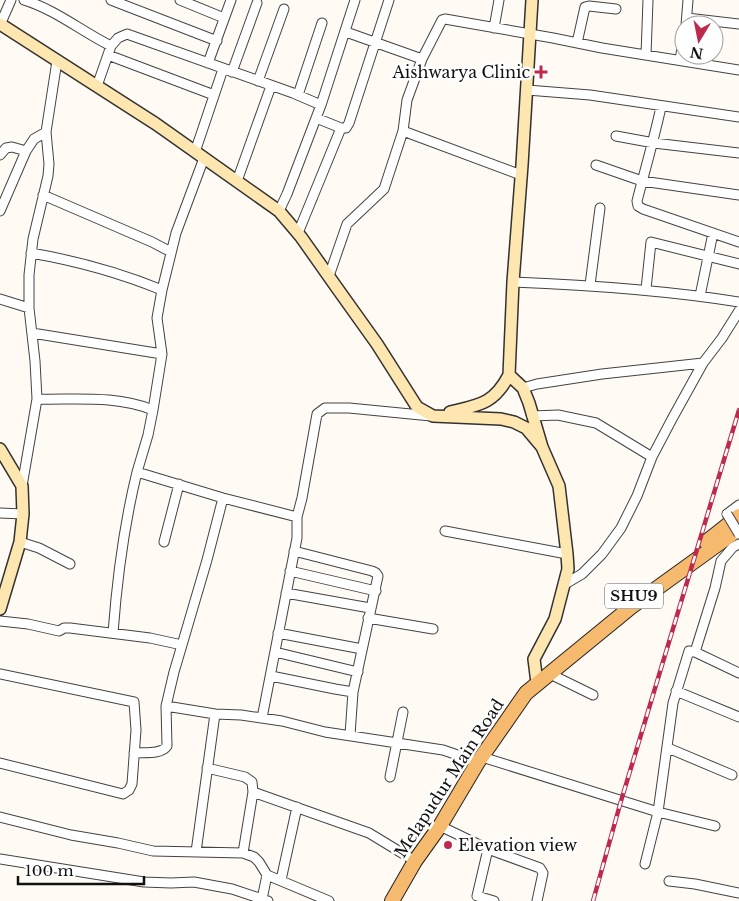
<svg xmlns="http://www.w3.org/2000/svg" width="739" height="901" viewBox="0 0 739 901" font-family="'Libre Baskerville',serif">
	<rect width="100%" height="100%" fill="#fffaf4"/>
	<g fill="none" stroke-linecap="round" stroke-linejoin="round">
		<g stroke="#434343" stroke-width="11">
			<path id="street" d="M 24,0 C 56,10 81,31 111,46 L 97,86
				M 111,0 L 217,41
				M 180,0 L 224,18
				M 687,18 L 739,24
				M 0,25 L 11,0
				M 686,25 L 688,0
				M 494,28 L 499,0
				M 346,32 L 422,59
				M 577,43 L 585,7 L 589,6 L 616,9
				M 111,46 L 118,38 L 127,34 L 293,93 L 321,105 L 287,194 L 279,211
				M 108,55 L 214,95
				M 646,55 L 648,0
				M 680,60 L 684,35
				M 208,63 L 231,0
				M 232,72 L 257,3
				M 258,81 L 284,9
				M 527,90 L 590,95 L 739,117
				M 298,95 L 322,23
				M 321,105 L 355,0
				M 661,107 C 654,139 645,170 637,201 L 638,206 L 643,209 L 739,242
				M 316,118 L 341,128 L 346,128 L 349,123 L 389,0
				M 403,131 L 521,175
				M 616,136 L 654,143 L 739,153
				M 195,152 L 223,69
				M 0,155 L 6,148 L 12,147 L 26,151
				M 596,165 L 642,181 L 739,195
				M 237,181 L 271,86
				M 43,195 L 152,242 L 171,252
				M 0,211 L 26,151 L 34,139 L 46,132
				M 298,233 L 341,128
				M 31,253 C 78,261 118,272 162,290 L 176,233 L 204,158
				M 329,276 L 347,224 L 384,189 L 403,131 L 407,100 L 422,59 L 442,20 L 445,19 L 553,38 L 602,48 L 739,70
				M 513,282 C 589,285 664,290 739,302
				M 590,285 L 600,208
				M 646,289 L 651,242 L 739,264
				M 700,296 L 713,233
				M 0,299 L 29,308
				M 32,333 L 162,354
				M 523,388 L 537,384 L 602,374 L 703,363
				M 37,399 C 76,400 115,395 153,410 L 148,435 L 137,472
				M 153,410 L 162,354 L 157,318 L 162,290
				M 532,416 L 558,415 L 596,423 L 652,457
				M 22,486 L 37,399 L 35,361 L 29,308 L 29,275 L 33,239 L 48,176 L 49,164 L 46,132 L 57,61
				M 0,513 L 23,514
				M 727,514 L 739,505
				M 445,531 L 567,554
				M 20,542 L 39,548 L 70,564
				M 164,542 L 179,484
				M 739,544 L 733,547 L 721,561 L 715,588 L 695,652 L 739,673
				M 294,551 L 372,571 L 376,573 L 378,576 L 353,692 L 350,735
				M 290,571 L 376,591
				M 565,584 L 582,574 L 602,554 L 621,528 L 637,496 L 652,457 L 672,419 L 703,363 L 722,338 L 739,311
				M 286,593 L 370,608
				M 368,618 L 433,629
				M 0,621 L 28,624 L 59,631 L 64,628 L 70,628 L 150,638 L 182,645 L 174,672 L 166,706 L 215,714 L 241,715 L 282,721 L 325,732 L 443,750 L 478,762
				M 113,633 C 117,579 124,525 137,472 L 223,498 L 297,517
				M 278,633 L 362,649
				M 182,645 L 207,560 L 223,498
				M 275,652 L 358,672
				M 548,673 L 593,695
				M 0,674 L 134,702 L 136,730 L 132,784 L 129,790 L 123,794 L 0,763
				M 271,676 L 335,689 L 353,692
				M 676,691 L 739,717
				M 262,718 L 297,538 L 297,517 L 302,498 L 317,414 L 325,408 L 349,408 L 431,416
				M 668,748 L 732,775
				M 134,753 C 144,752 161,755 167,746 L 166,706
				M 482,757 L 658,812 L 715,826
				M 207,768 L 245,777 L 252,782 L 253,792 L 369,833 L 415,861
				M 390,777 L 403,712
				M 0,817 L 71,835 L 118,843 L 153,851 L 243,853 L 253,792
				M 440,826 L 488,849 L 540,868 L 543,873 L 537,901
				M 488,849 L 477,896 L 494,901
				M 196,852 L 215,714
				M 243,853 L 254,857 L 259,862 L 267,875 L 329,901
				M 0,859 L 144,882 L 171,883 L 194,882 L 232,889 L 268,901
				M 645,864 L 658,812 L 673,703 L 689,651 L 695,652
				M 281,880 L 297,807
				M 669,881 L 695,884 L 739,893
				M 262,899 L 267,875"/>
		</g>
		<g stroke="#323232" stroke-width="14">
			<path id="secondary" d="M 532,0 L 522,165 L 513,282 L 509,375 L 523,388 L 529,403 L 542,447 L 559,486 L 567,554 L 568,569 L 555,619 L 534,659 L 537,683
				M 0,24 L 156,124 L 279,211 L 301,237 L 337,288 L 377,344 L 417,407 L 433,416 L 501,419 L 514,422 L 526,428 L 542,447
				M 450,412 C 479,405 494,404 509,375
				M 0,449 L 22,486 L 23,514 L 20,542 L 0,609"/>
		</g>
		<g stroke="#212121" stroke-width="16">
			<path id="primary" d="M 706,542 L 739,516
				M 392,901 L 415,861 L 440,826 L 478,762 L 526,693 L 631,607 L 739,529"/>
		</g>
		<use href="#street" stroke="#fff" stroke-width="9"/>
		<use href="#secondary" stroke="#fde6b0" stroke-width="11"/>
		<use href="#primary" stroke="#f5ba6d" stroke-width="14"/>
		<g stroke="#be2a4e" stroke-width="4.5">
			<path id="rail" d="M 593,901 L 621,801 L 739,410"/>
		</g>
		<use href="#rail" stroke="#fff" stroke-width="2.5" stroke-dasharray="8" stroke-linecap="butt"/>
		<g stroke="#434343" stroke-width="11" stroke-linecap="butt">
			<path id="street-bridge" d="M 727,514 L 739,534"/>
		</g>
		<use href="#street-bridge" stroke="#fff" stroke-width="9"/>
	</g>
	<g fill="#be2a4e" stroke="#fff" stroke-width="2">
		<path d="M538.5 64.5h5v5h5v5h-5v5h-5v-5h-5v-5h5z"/>
		<circle cx="448" cy="845" r="5"/>
	</g>
	<g text-anchor="middle" stroke-width="5" stroke-linejoin="round" paint-order="stroke">
		<rect fill="#fff" stroke="#585858" stroke-width="1" x="605" y="583.5" width="58" height="25" rx="4"/>
		<g font-size="15" font-weight="bold" fill="#101010">
			<text x="634" y="601">SHU9</text>
		</g>
		<g font-size="16" fill="#101010" stroke="#fff" text-anchor="end">
			<text x="530" y="78">Aishwarya Clinic</text>
			<text x="458" y="851" text-anchor="start">Elevation view</text>
		</g>
		<g font-size="16" fill="#101010" stroke="#fff">
			<text transform="translate(449 778) rotate(-57)" y="6">Melapudur Main Road</text>
		</g>
	</g>
	<g transform="translate(699 40) rotate(190)"><circle r="24" fill="#ffffff" stroke="#9f9f9f"/>
	<path d="M0-4L9 19L0 12L-9 19Z" fill="#be2a4e"/>
	<text y="-8" font-size="14" font-weight="bold" text-anchor="middle" fill="#101010">N</text>
	</g>
	<path d="M18 876v8h126v-8" fill="none" stroke="#101010" stroke-width="2.5"/>
	<text x="25" y="876" font-size="15" fill="#101010" stroke="#ffffff" stroke-width="4" paint-order="stroke">100 m</text>
</svg>
